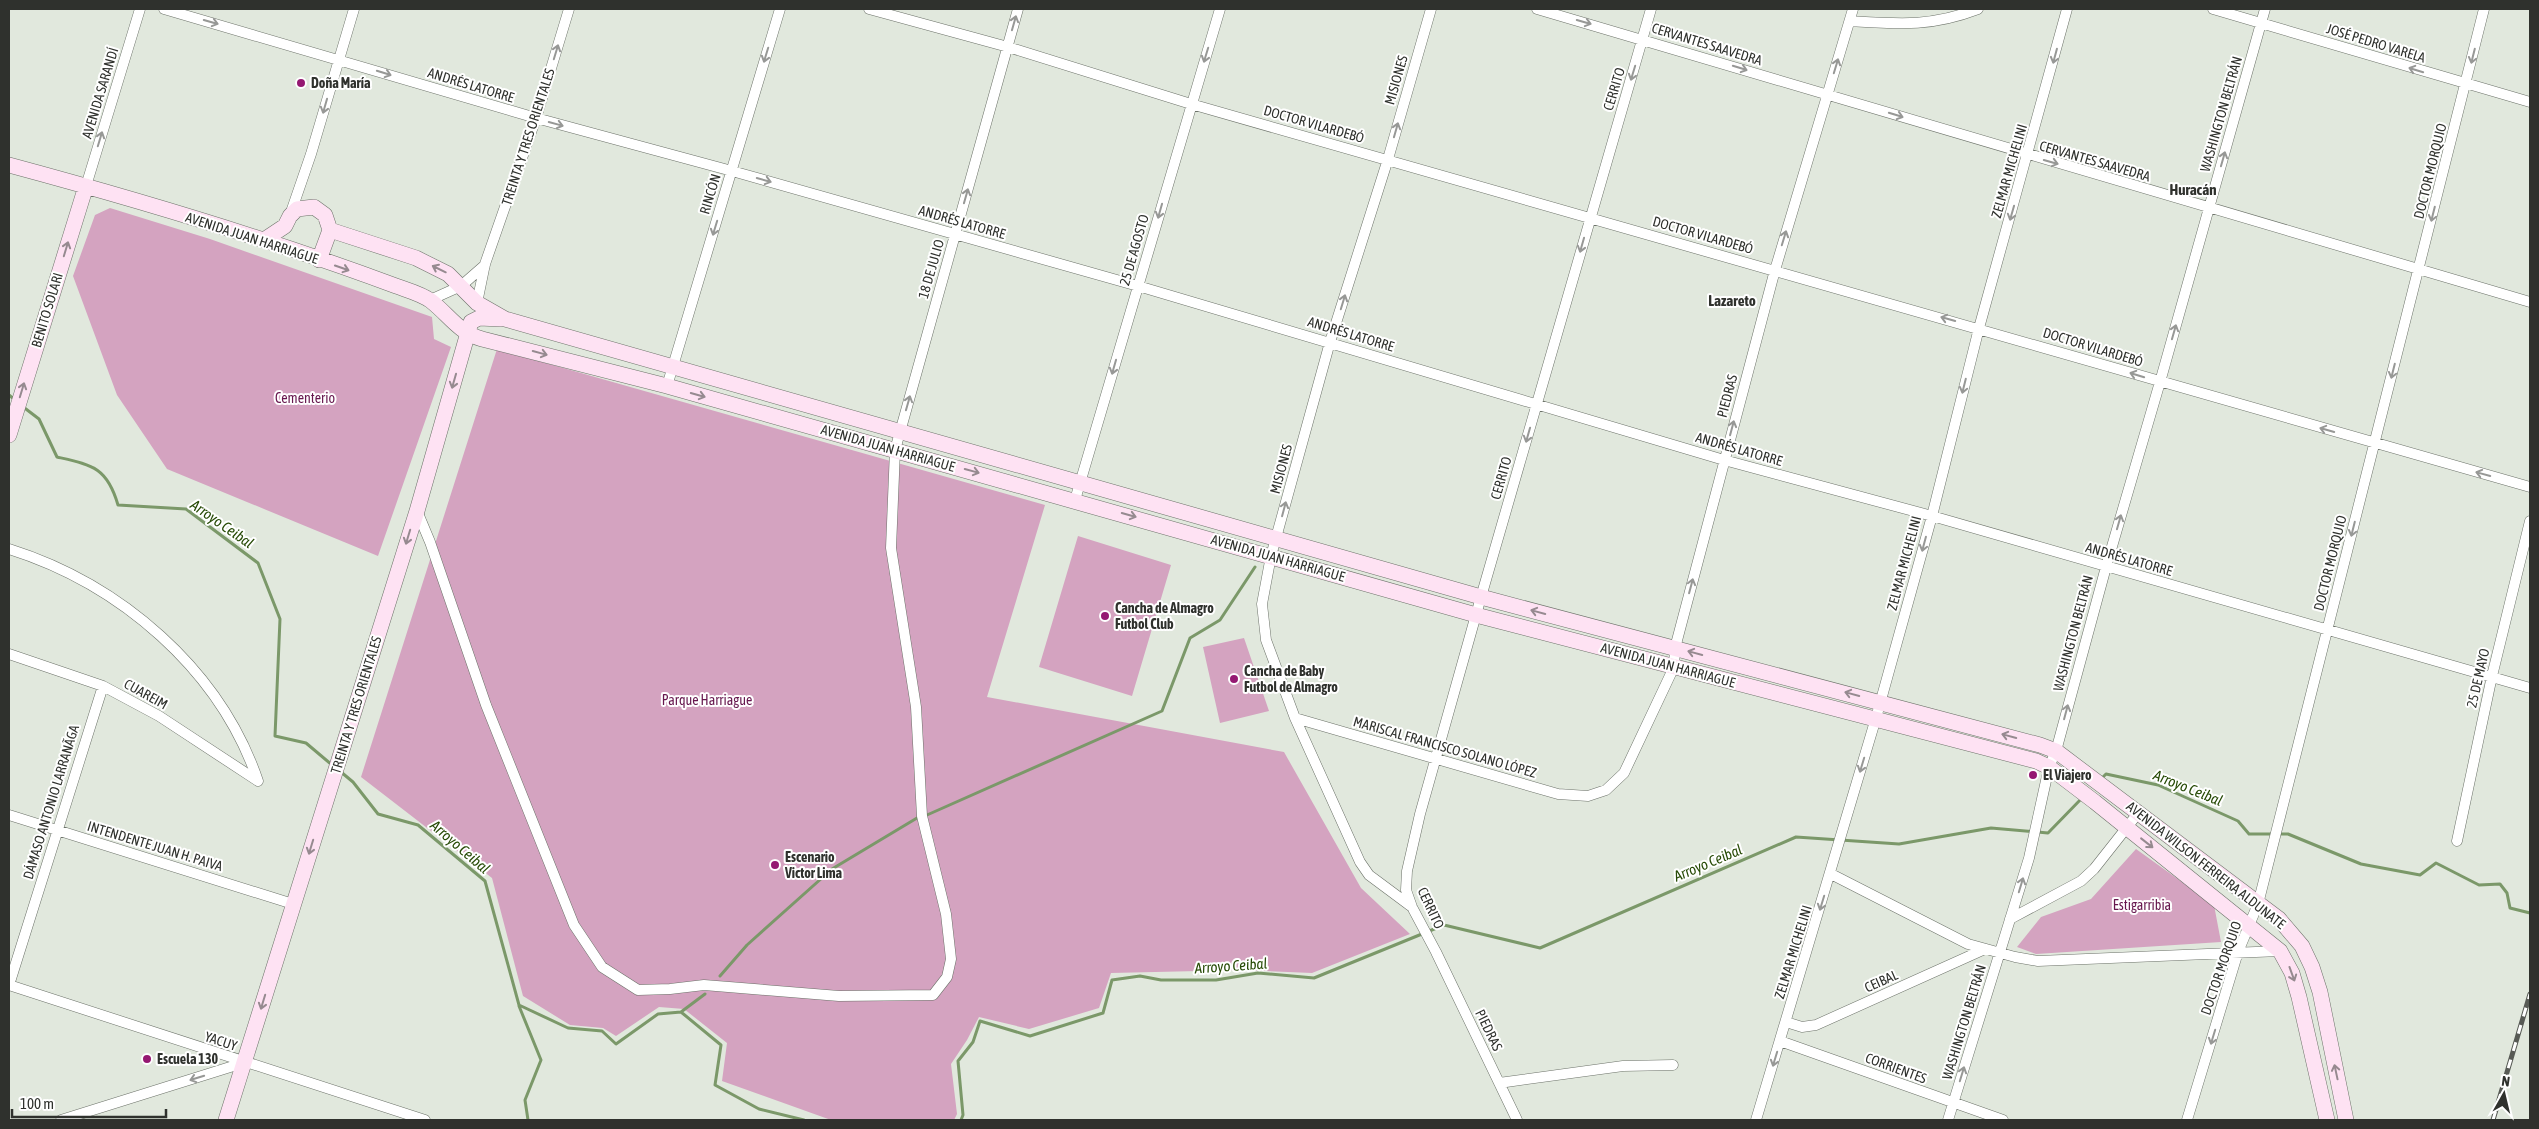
<svg xmlns="http://www.w3.org/2000/svg" width="2539" height="1129" viewBox="0 0 2539 1129" font-family="'Asap Condensed',sans-serif">
	<rect width="100%" height="100%" fill="#e1e8dd"/>
	<path fill="#d4a3c0" d="M 110,208 L 210,239 L 432,317 L 434,339 L 451,347 L 378,556 L 167,469 L 117,395 L 73,276 L 95,215 Z
		M 497,349 L 1045,505 L 987,697 L 1284,752 L 1361,888 L 1410,934 L 1312,973 L 1243,970 L 1111,973 L 1099,1008 L 1029,1029 L 979,1017 L 967,1040 L 951,1064 L 957,1114 L 954,1120 L 831,1120 L 722,1081 L 727,1043 L 684,1009 L 659,1007 L 616,1036 L 603,1028 L 570,1025 L 523,996 L 492,878 L 361,777 Z
		M 1078,536 L 1171,565 L 1132,696 L 1039,667 Z
		M 1244,638 L 1269,711 L 1220,723 L 1203,647 Z
		M 2136,849 L 2214,905 L 2221,942 L 2036,954 L 2017,947 L 2041,917 L 2091,899 Z"/>
	<g fill="none" stroke-linecap="round" stroke-linejoin="round">
		<path stroke="#7b9869" stroke-width="3" d="M 9,395 L 15,400
			M 22,406 L 39,419 L 57,457 C 92,465 107,467 118,505 L 186,509 L 258,563 L 280,619 L 275,736 L 306,743 L 332,765
			M 341,772 L 353,782 L 378,814 L 418,825 L 485,881 L 519,1005 L 568,1028 L 602,1031 L 616,1044 L 658,1014 L 681,1012 L 721,1045 L 715,1085 L 759,1109 L 804,1120
			M 2101,779 L 2106,774 L 2158,785 L 2238,821 L 2249,834 L 2288,834 L 2361,864 L 2420,875 L 2436,863 L 2479,885 L 2500,884 L 2507,893 L 2510,908 L 2530,913
			M 927,815 L 1162,711 L 1190,638 L 1220,620 L 1255,567
			M 720,976 L 747,945 L 832,869 L 917,818
			M 519,1006 L 541,1060 L 525,1100 L 528,1120
			M 681,1012 L 705,994
			M 961,1120 L 963,1115 L 958,1061 L 973,1042 L 980,1021 L 1030,1036 L 1103,1013 L 1112,980 L 1140,976 L 1161,980 L 1216,980 L 1258,973 L 1314,978 L 1444,925 L 1540,948 L 1796,837 L 1899,844 L 1991,828 L 2048,833 L 2083,797"/>
		<g stroke="#6c7269" stroke-width="11">
			<path id="street" d="M 164,9 L 536,118 L 732,171 L 1138,286 L 1724,460 L 1932,516 L 2530,688
				M 869,9 L 1008,47 L 1191,104 L 2530,487
				M 1537,9 L 2530,302
				M 2213,9 L 2530,102
				M 1850,21 C 1899,24 1931,27 1978,9
				M 86,186 L 140,9
				M 290,215 L 311,154 L 354,9
				M 430,300 L 461,286 L 485,265
				M 477,303 L 485,264 L 536,118 L 569,9
				M 667,386 L 780,9
				M 1075,500 L 1220,9
				M 417,511 L 430,542 L 486,705 L 574,925 L 602,967 L 638,990 L 670,989 L 704,985 L 839,996 L 933,995 L 947,977 L 951,959 L 946,914 L 922,816 L 916,707 L 891,548 L 895,450 L 1018,9
				M 9,549 C 120,584 220,669 258,781
				M 9,654 L 103,686 L 159,716 L 258,781
				M 1295,718 L 1558,794 L 1588,796 L 1606,790 L 1624,773 L 1674,667 L 1675,648 L 1775,270 L 1853,9
				M 9,815 L 293,904
				M 2457,841 L 2492,676 L 2530,521
				M 1831,874 L 1968,944 L 2015,957 L 2038,961 L 2280,951
				M 1412,907 L 1369,875 L 1360,862 L 1295,718 L 1266,640 L 1262,604 L 1271,556 L 1330,342 L 1388,159 L 1431,9
				M 2010,919 L 2081,881 L 2094,869 L 2139,812
				M 9,985 L 425,1120
				M 9,985 L 103,686
				M 1786,1022 L 1802,1027 L 1816,1025 L 1985,949
				M 1780,1041 L 2003,1120
				M 1499,1083 L 1623,1066 L 1673,1065
				M 61,1120 L 243,1063
				M 1517,1120 L 1436,952 L 1412,907 L 1406,890 L 1407,871 L 1420,814 L 1481,597 L 1651,9
				M 1756,1120 L 1876,718 L 1932,516 L 1979,328 L 2067,9
				M 1948,1120 L 2029,858 L 2049,767 L 2056,751 L 2106,567 L 2160,382 L 2265,9
				M 2187,1120 L 2238,952 L 2258,904 L 2484,9"/>
		</g>
		<g stroke="#6c7269" stroke-width="16">
			<path id="secondary" d="M 9,165 C 139,200 270,239 396,286 C 407,290 422,294 431,301 C 450,316 458,332 482,339 L 667,386 L 1476,615 L 2036,761 L 2049,767 L 2095,802 L 2280,951 L 2292,973 L 2299,997 L 2327,1120
				M 330,230 L 416,258 L 448,274 L 477,303 L 505,319 L 1481,597 L 2040,745 L 2056,751 L 2279,919 L 2302,946 L 2312,967 L 2320,992 L 2346,1120
				M 264,240 L 285,226 L 290,216 L 297,209 L 314,207 L 325,215 L 330,230 L 319,260
				M 9,435 L 86,186
				M 226,1120 L 417,511 L 471,322 L 479,318 L 501,319"/>
		</g>
		<use href="#street" stroke="#fff" stroke-width="10"/>
		<use href="#secondary" stroke="#fee2f3" stroke-width="15"/>
		<g stroke="#575a55" stroke-width="5">
			<path id="rail" d="M 2493,1120 L 2530,994"/>
		</g>
		<use href="#rail" stroke="#fff" stroke-width="3" stroke-dasharray="9" stroke-linecap="butt"/>
	</g>
	<defs><path id="oneway-shaft" d="M-6 0H5M1.5-3L5.5 0L1.5 3" fill="none" stroke-width="1.6" stroke-linecap="round" stroke-linejoin="round" transform="scale(1.25)"/></defs>
	<g stroke="#979896">
		<use href="#oneway-shaft" transform="translate(211 22) rotate(16)"/>
		<use href="#oneway-shaft" transform="translate(1584 22) rotate(16)"/>
		<use href="#oneway-shaft" transform="translate(1014 23) rotate(-74)"/>
		<use href="#oneway-shaft" transform="translate(556 52) rotate(-73)"/>
		<use href="#oneway-shaft" transform="translate(766 55) rotate(107)"/>
		<use href="#oneway-shaft" transform="translate(1206 55) rotate(107)"/>
		<use href="#oneway-shaft" transform="translate(2055 56) rotate(105)"/>
		<use href="#oneway-shaft" transform="translate(2473 56) rotate(104)"/>
		<use href="#oneway-shaft" transform="translate(1836 66) rotate(-73)"/>
		<use href="#oneway-shaft" transform="translate(1740 68) rotate(17)"/>
		<use href="#oneway-shaft" transform="translate(2416 70) rotate(-163)"/>
		<use href="#oneway-shaft" transform="translate(384 73) rotate(17)"/>
		<use href="#oneway-shaft" transform="translate(1633 73) rotate(107)"/>
		<use href="#oneway-shaft" transform="translate(325 106) rotate(106)"/>
		<use href="#oneway-shaft" transform="translate(1896 115) rotate(17)"/>
		<use href="#oneway-shaft" transform="translate(556 124) rotate(15)"/>
		<use href="#oneway-shaft" transform="translate(1396 130) rotate(-74)"/>
		<use href="#oneway-shaft" transform="translate(100 139) rotate(-73)"/>
		<use href="#oneway-shaft" transform="translate(2223 159) rotate(-74)"/>
		<use href="#oneway-shaft" transform="translate(2051 162) rotate(16)"/>
		<use href="#oneway-shaft" transform="translate(764 180) rotate(16)"/>
		<use href="#oneway-shaft" transform="translate(966 196) rotate(-74)"/>
		<use href="#oneway-shaft" transform="translate(1160 211) rotate(106)"/>
		<use href="#oneway-shaft" transform="translate(2012 213) rotate(106)"/>
		<use href="#oneway-shaft" transform="translate(2433 214) rotate(104)"/>
		<use href="#oneway-shaft" transform="translate(715 228) rotate(107)"/>
		<use href="#oneway-shaft" transform="translate(1784 238) rotate(-73)"/>
		<use href="#oneway-shaft" transform="translate(1582 245) rotate(106)"/>
		<use href="#oneway-shaft" transform="translate(1343 302) rotate(-73)"/>
		<use href="#oneway-shaft" transform="translate(1948 319) rotate(-164)"/>
		<use href="#oneway-shaft" transform="translate(2174 332) rotate(-74)"/>
		<use href="#oneway-shaft" transform="translate(1114 367) rotate(106)"/>
		<use href="#oneway-shaft" transform="translate(2393 371) rotate(104)"/>
		<use href="#oneway-shaft" transform="translate(2137 375) rotate(-163)"/>
		<use href="#oneway-shaft" transform="translate(1964 386) rotate(104)"/>
		<use href="#oneway-shaft" transform="translate(908 403) rotate(-74)"/>
		<use href="#oneway-shaft" transform="translate(1732 428) rotate(-75)"/>
		<use href="#oneway-shaft" transform="translate(2327 430) rotate(-164)"/>
		<use href="#oneway-shaft" transform="translate(1528 435) rotate(106)"/>
		<use href="#oneway-shaft" transform="translate(2483 474) rotate(-165)"/>
		<use href="#oneway-shaft" transform="translate(1284 509) rotate(-75)"/>
		<use href="#oneway-shaft" transform="translate(2119 522) rotate(-74)"/>
		<use href="#oneway-shaft" transform="translate(2353 529) rotate(104)"/>
		<use href="#oneway-shaft" transform="translate(1924 544) rotate(105)"/>
		<use href="#oneway-shaft" transform="translate(1691 586) rotate(-75)"/>
		<use href="#oneway-shaft" transform="translate(2066 712) rotate(-75)"/>
		<use href="#oneway-shaft" transform="translate(1862 765) rotate(107)"/>
		<use href="#oneway-shaft" transform="translate(2021 885) rotate(-73)"/>
		<use href="#oneway-shaft" transform="translate(1822 903) rotate(107)"/>
		<use href="#oneway-shaft" transform="translate(2213 1037) rotate(107)"/>
		<use href="#oneway-shaft" transform="translate(1775 1059) rotate(107)"/>
		<use href="#oneway-shaft" transform="translate(1962 1074) rotate(-73)"/>
		<use href="#oneway-shaft" transform="translate(197 1078) rotate(163)"/>
	</g>
	<g stroke="#968a90">
		<use href="#oneway-shaft" transform="translate(66 249) rotate(-73)"/>
		<use href="#oneway-shaft" transform="translate(342 268) rotate(19)"/>
		<use href="#oneway-shaft" transform="translate(439 269) rotate(-154)"/>
		<use href="#oneway-shaft" transform="translate(540 353) rotate(15)"/>
		<use href="#oneway-shaft" transform="translate(454 381) rotate(106)"/>
		<use href="#oneway-shaft" transform="translate(22 390) rotate(-73)"/>
		<use href="#oneway-shaft" transform="translate(698 395) rotate(16)"/>
		<use href="#oneway-shaft" transform="translate(972 471) rotate(15)"/>
		<use href="#oneway-shaft" transform="translate(1129 515) rotate(16)"/>
		<use href="#oneway-shaft" transform="translate(408 537) rotate(107)"/>
		<use href="#oneway-shaft" transform="translate(1538 612) rotate(-165)"/>
		<use href="#oneway-shaft" transform="translate(1695 653) rotate(-165)"/>
		<use href="#oneway-shaft" transform="translate(1852 694) rotate(-165)"/>
		<use href="#oneway-shaft" transform="translate(2009 736) rotate(-165)"/>
		<use href="#oneway-shaft" transform="translate(2147 843) rotate(38)"/>
		<use href="#oneway-shaft" transform="translate(311 847) rotate(107)"/>
		<use href="#oneway-shaft" transform="translate(2292 974) rotate(70)"/>
		<use href="#oneway-shaft" transform="translate(263 1002) rotate(107)"/>
		<use href="#oneway-shaft" transform="translate(2336 1072) rotate(-102)"/>
	</g>
	<g fill="#951872" stroke="#fff" stroke-width="2">
		<circle cx="301" cy="83" r="5"/>
		<circle cx="1105" cy="616" r="5"/>
		<circle cx="1234" cy="679" r="5"/>
		<circle cx="2033" cy="775" r="5"/>
		<circle cx="775" cy="865" r="5"/>
		<circle cx="147" cy="1059" r="5"/>
	</g>
	<g text-anchor="middle" stroke-width="4" stroke-linejoin="round" paint-order="stroke">
		<g font-size="14" fill="#2f312d" stroke="#fff">
			<text transform="translate(2376 43) rotate(17)" y="5">JOSÉ PEDRO VARELA</text>
			<text transform="translate(1707 44) rotate(17)" y="5">CERVANTES SAAVEDRA</text>
			<text transform="translate(1396 80) rotate(-74)" y="5">MISIONES</text>
			<text transform="translate(471 85) rotate(17)" y="5">ANDRÉS LATORRE</text>
			<text transform="translate(1614 89) rotate(-73)" y="5">CERRITO</text>
			<text transform="translate(100 93) rotate(-73)" y="5">AVENIDA SARANDÍ</text>
			<text transform="translate(2221 114) rotate(-74)" y="5">WASHINGTON BELTRÁN</text>
			<text transform="translate(1314 124) rotate(16)" y="5">DOCTOR VILARDEBÓ</text>
			<text transform="translate(528 137) rotate(-72)" y="5">TREINTA Y TRES ORIENTALES</text>
			<text transform="translate(2095 161) rotate(16)" y="5">CERVANTES SAAVEDRA</text>
			<text transform="translate(2009 171) rotate(-74)" y="5">ZELMAR MICHELINI</text>
			<text transform="translate(2430 171) rotate(-76)" y="5">DOCTOR MORQUIO</text>
			<text transform="translate(710 194) rotate(-73)" y="5">RINCÓN</text>
			<text transform="translate(962 222) rotate(16)" y="5">ANDRÉS LATORRE</text>
			<text transform="translate(1703 235) rotate(16)" y="5">DOCTOR VILARDEBÓ</text>
			<text transform="translate(252 238) rotate(18)" y="5">AVENIDA JUAN HARRIAGUE</text>
			<text transform="translate(1134 250) rotate(-74)" y="5">25 DE AGOSTO</text>
			<text transform="translate(931 269) rotate(-74)" y="5">18 DE JULIO</text>
			<text transform="translate(47 310) rotate(-73)" y="5">BENITO SOLARI</text>
			<text transform="translate(1351 334) rotate(17)" y="5">ANDRÉS LATORRE</text>
			<text transform="translate(2093 347) rotate(17)" y="5">DOCTOR VILARDEBÓ</text>
			<text transform="translate(1727 396) rotate(-75)" y="5">PIEDRAS</text>
			<text transform="translate(888 448) rotate(16)" y="5">AVENIDA JUAN HARRIAGUE</text>
			<text transform="translate(1739 449) rotate(16)" y="5">ANDRÉS LATORRE</text>
			<text transform="translate(1281 469) rotate(-75)" y="5">MISIONES</text>
			<text transform="translate(1501 478) rotate(-74)" y="5">CERRITO</text>
			<text transform="translate(1278 558) rotate(16)" y="5">AVENIDA JUAN HARRIAGUE</text>
			<text transform="translate(2129 559) rotate(16)" y="5">ANDRÉS LATORRE</text>
			<text transform="translate(1904 563) rotate(-75)" y="5">ZELMAR MICHELINI</text>
			<text transform="translate(2330 563) rotate(-76)" y="5">DOCTOR MORQUIO</text>
			<text transform="translate(2073 633) rotate(-75)" y="5">WASHINGTON BELTRÁN</text>
			<text transform="translate(1668 665) rotate(15)" y="5">AVENIDA JUAN HARRIAGUE</text>
			<text transform="translate(2478 678) rotate(-77)" y="5">25 DE MAYO</text>
			<text transform="translate(146 694) rotate(29)" y="5">CUAREIM</text>
			<text transform="translate(356 705) rotate(-73)" y="5">TREINTA Y TRES ORIENTALES</text>
			<text transform="translate(1445 747) rotate(16)" y="5">MARISCAL FRANCISCO SOLANO LÓPEZ</text>
			<text transform="translate(51 802) rotate(-73)" y="5">DÁMASO ANTONIO LARRANÃGA</text>
			<text transform="translate(155 846) rotate(17)" y="5">INTENDENTE JUAN H. PAIVA</text>
			<text transform="translate(2206 865) rotate(38)" y="5">AVENIDA WILSON FERREIRA ALDUNATE</text>
			<text transform="translate(1431 908) rotate(65)" y="5">CERRITO</text>
			<text transform="translate(1793 952) rotate(-73)" y="5">ZELMAR MICHELINI</text>
			<text transform="translate(2221 968) rotate(-71)" y="5">DOCTOR MORQUIO</text>
			<text transform="translate(1881 981) rotate(-24)" y="5">CEIBAL</text>
			<text transform="translate(1964 1022) rotate(-73)" y="5">WASHINGTON BELTRÁN</text>
			<text transform="translate(1489 1030) rotate(64)" y="5">PIEDRAS</text>
			<text transform="translate(221 1041) rotate(18)" y="5">YACUY</text>
			<text transform="translate(1896 1068) rotate(20)" y="5">CORRIENTES</text>
		</g>
		<g font-size="14" font-weight="bold" fill="#2f312d" stroke="#fff" text-anchor="start">
			<text x="311" y="88">Doña María</text>
			<text x="1115" y="613">Cancha de Almagro<tspan x="1115" dy="16">Futbol Club</tspan></text>
			<text x="1244" y="676">Cancha de Baby<tspan x="1244" dy="16">Futbol de Almagro</tspan></text>
			<text x="2043" y="780">El Viajero</text>
			<text x="785" y="862">Escenario<tspan x="785" dy="16">Victor Lima</tspan></text>
			<text x="157" y="1064">Escuela 130</text>
		</g>
		<g font-size="14" fill="#66174e" stroke="#fff">
			<text x="305" y="403">Cementerio</text>
			<text x="707" y="705">Parque Harriague</text>
			<text x="2142" y="910">Estigarribia</text>
		</g>
		<g font-size="15" font-weight="bold" fill="#2f312d" stroke="#fff">
			<text x="2193" y="195">Huracán</text>
			<text x="1732" y="306">Lazareto</text>
		</g>
		<g font-size="15" font-style="italic" fill="#264a05" stroke="#fff">
			<text transform="translate(222 524) rotate(35)" y="5">Arroyo Ceibal</text>
			<text transform="translate(2188 788) rotate(22)" y="5">Arroyo Ceibal</text>
			<text transform="translate(460 847) rotate(41)" y="5">Arroyo Ceibal</text>
			<text transform="translate(1708 863) rotate(-23)" y="5">Arroyo Ceibal</text>
			<text transform="translate(1231 966) rotate(-4)" y="5">Arroyo Ceibal</text>
		</g>
	</g>
	<rect width="2539" height="1129" fill="none" stroke="#2f312d" stroke-width="20"/>
	<g transform="translate(2504 1094) rotate(8)" stroke="#ffffff" stroke-width="4" paint-order="stroke">
	<path d="M0-4L9 19L0 12L-9 19Z" fill="#2f312d"/>
	<text y="-8" font-size="14" font-weight="bold" text-anchor="middle" fill="#2f312d">N</text>
	</g>
	<path d="M12 1109v8h154v-8" fill="none" stroke="#2f312d" stroke-width="2.5"/>
	<text x="20" y="1109" font-size="15" fill="#2f312d" stroke="#ffffff" stroke-width="4" paint-order="stroke">100 m</text>
</svg>
